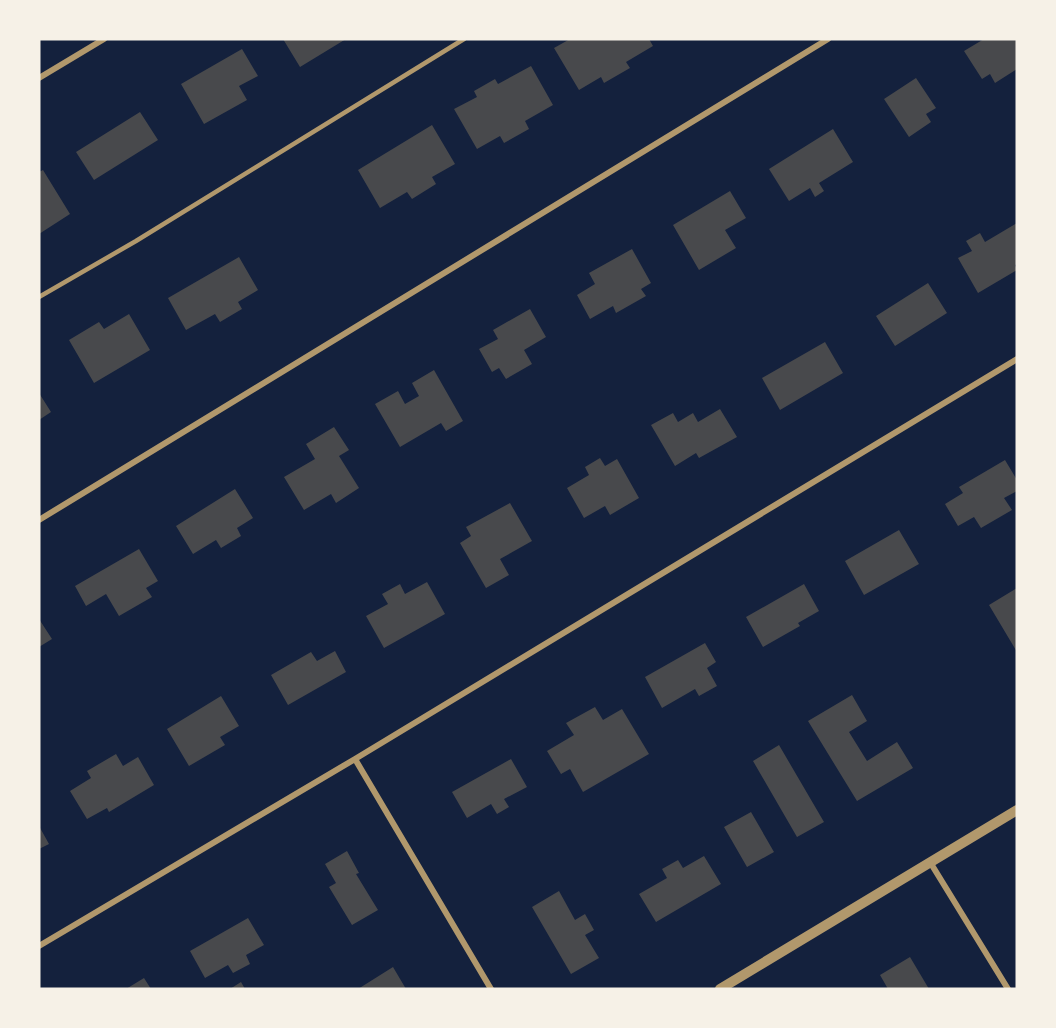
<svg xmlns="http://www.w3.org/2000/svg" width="1056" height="1028" viewBox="0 0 1056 1028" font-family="'PT Sans Narrow',sans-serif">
	<rect width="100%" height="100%" fill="#14213d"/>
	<path fill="#48494c" d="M 283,39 L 346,39 L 300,67 Z
		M 570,39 L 649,39 L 653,46 L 626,62 L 630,68 L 604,83 L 601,77 L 579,90 L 554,48 Z
		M 984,39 L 1017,39 L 1017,69 L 995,83 L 990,74 L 982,79 L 964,51 Z
		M 242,49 L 258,76 L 239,86 L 247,100 L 204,124 L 181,84 Z
		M 531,66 L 553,105 L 525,121 L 529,129 L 504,143 L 500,136 L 477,149 L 454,109 L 477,97 L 474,91 L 495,79 L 498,84 Z
		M 916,78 L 936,108 L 926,114 L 931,122 L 909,137 L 884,99 Z
		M 140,112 L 158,140 L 94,180 L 76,152 Z
		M 432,125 L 455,164 L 432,177 L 436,184 L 412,199 L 407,192 L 380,208 L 358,170 Z
		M 833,129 L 853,162 L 819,183 L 824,191 L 815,197 L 810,188 L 789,201 L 769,169 Z
		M 43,170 L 70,214 L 39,234 L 39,172 Z
		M 730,191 L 746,218 L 725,230 L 736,248 L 699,270 L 673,225 Z
		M 1017,223 L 1017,264 L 1015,265 L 1017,270 L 978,293 L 958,258 L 972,251 L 966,241 L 980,233 L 985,242 Z
		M 632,249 L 651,283 L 641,289 L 646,296 L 616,313 L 613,306 L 590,319 L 577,295 L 595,284 L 589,273 Z
		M 239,257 L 258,290 L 238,302 L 242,309 L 220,322 L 215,314 L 186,330 L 168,298 Z
		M 928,283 L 947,313 L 895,346 L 876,316 Z
		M 530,309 L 546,337 L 524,350 L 532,364 L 506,379 L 499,368 L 492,372 L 479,349 L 498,339 L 493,330 Z
		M 129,314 L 150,350 L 94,383 L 69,340 L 99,322 L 104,329 Z
		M 825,342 L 843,373 L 780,410 L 762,378 Z
		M 434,370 L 463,421 L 446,431 L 441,423 L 400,447 L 375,404 L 398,391 L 405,404 L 419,396 L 412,383 Z
		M 39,393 L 51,412 L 39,420 Z
		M 720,409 L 737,437 L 699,458 L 696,453 L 675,466 L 651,425 L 673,413 L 678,422 L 693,413 L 698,422 Z
		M 334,427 L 349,450 L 339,456 L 359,488 L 336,503 L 331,494 L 304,510 L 284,477 L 315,459 L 306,444 Z
		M 600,458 L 605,466 L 617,459 L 639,498 L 610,515 L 605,506 L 584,518 L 567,488 L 589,475 L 585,467 Z
		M 1005,460 L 1017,480 L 1017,491 L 1004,498 L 1012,510 L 981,528 L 974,517 L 958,526 L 945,504 L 963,493 L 959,487 Z
		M 235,489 L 253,518 L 237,528 L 241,536 L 221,548 L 216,540 L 193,554 L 176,526 Z
		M 510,503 L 532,541 L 500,559 L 509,575 L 486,588 L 460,543 L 471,536 L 466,527 Z
		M 899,530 L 919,564 L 864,595 L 845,561 Z
		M 139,549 L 158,581 L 146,588 L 152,597 L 119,616 L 106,594 L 86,606 L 75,586 Z
		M 427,582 L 445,614 L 384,648 L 366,616 L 388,604 L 382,594 L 400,584 L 405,594 Z
		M 804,584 L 819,611 L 798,623 L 800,626 L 763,647 L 746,617 Z
		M 1017,588 L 1017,652 L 989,605 Z
		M 39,619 L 52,639 L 39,647 Z
		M 705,643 L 716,662 L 707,668 L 717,686 L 699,696 L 695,689 L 662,708 L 645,677 Z
		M 335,651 L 346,672 L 288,705 L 271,675 L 311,652 L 317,661 Z
		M 852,695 L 867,721 L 849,732 L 867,761 L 897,742 L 913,768 L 857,801 L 808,721 Z
		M 221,696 L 239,726 L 220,737 L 225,745 L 189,766 L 167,729 Z
		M 595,707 L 603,720 L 622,709 L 649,754 L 583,792 L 570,769 L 561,774 L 547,751 L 574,735 L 566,723 Z
		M 779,745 L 824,822 L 797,837 L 753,761 Z
		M 116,754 L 123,766 L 138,757 L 154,785 L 109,812 L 107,808 L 87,819 L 70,791 L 91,778 L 87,771 Z
		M 511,759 L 527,787 L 504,799 L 509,807 L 497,814 L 491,804 L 467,818 L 452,792 Z
		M 751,812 L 774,852 L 747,867 L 724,827 Z
		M 39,826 L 49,844 L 39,849 Z
		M 347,851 L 359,873 L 356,874 L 378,910 L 352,925 L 329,887 L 336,883 L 325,864 Z
		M 704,856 L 721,884 L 656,922 L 639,894 L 667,878 L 662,869 L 678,860 L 683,868 Z
		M 559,891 L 575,920 L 585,914 L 594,930 L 585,935 L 599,958 L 571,974 L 532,907 Z
		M 248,918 L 264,945 L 246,955 L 250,964 L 233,973 L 228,965 L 205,978 L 190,951 Z
		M 910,957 L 929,989 L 888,989 L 880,975 Z
		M 393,967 L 406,989 L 358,989 Z
		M 144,978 L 151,989 L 126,989 Z
		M 241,982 L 245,989 L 230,989 Z"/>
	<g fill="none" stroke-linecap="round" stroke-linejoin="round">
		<path stroke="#b1986c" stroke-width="4.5" d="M 39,297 L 136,241 L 464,39"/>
		<path stroke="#b1986c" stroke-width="6" d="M 39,78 L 104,39
			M 39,520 L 828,39
			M 355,759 L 491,989
			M 930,862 L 1008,989
			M 39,946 L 355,759 L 1017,359"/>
		<path stroke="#b1986c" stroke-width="10" d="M 720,989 L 1017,810"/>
	</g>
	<rect width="1056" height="1028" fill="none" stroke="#f6f1e7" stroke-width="81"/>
</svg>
